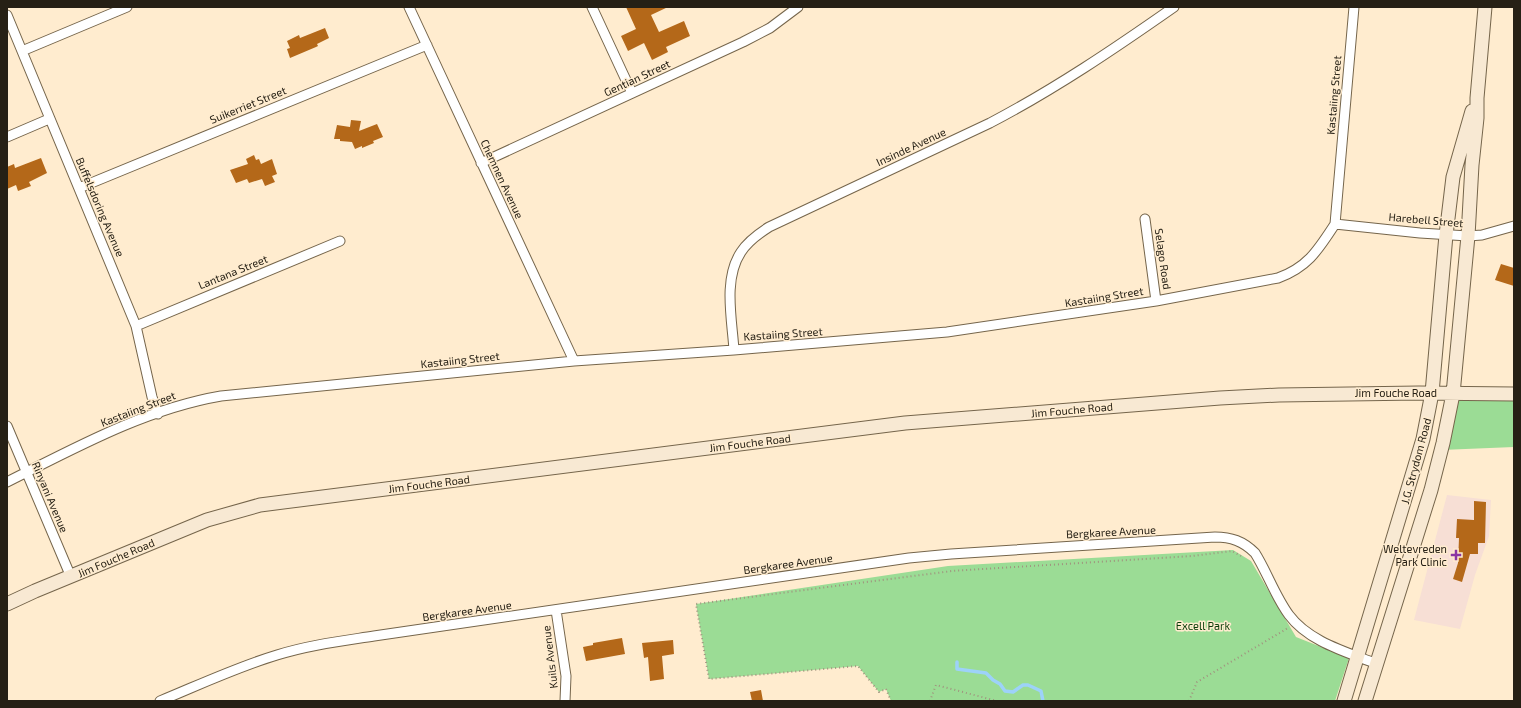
<svg xmlns="http://www.w3.org/2000/svg" width="1521" height="708" viewBox="0 0 1521 708" font-family="'Exo 2',sans-serif">
	<rect width="100%" height="100%" fill="#ffeccf"/>
	<path fill="#f7dfd5" d="M 1447,495 L 1491,500 L 1489,536 L 1475,575 L 1460,629 L 1414,620 Z"/>
	<path fill="#9bdc95" d="M 1454,394 L 1514,394 L 1514,447 L 1441,450 Z
		M 1233,550 L 1251,561 L 1296,637 L 1349,658 L 1335,701 L 891,701 L 886,689 L 879,692 L 858,666 L 709,679 L 696,604 L 948,566 Z"/>
	<g fill="none" stroke-linecap="round" stroke-linejoin="round">
		<path stroke="#9dd2f9" stroke-width="3.5" d="M 957,662 L 957,669 L 986,673 L 993,680 L 1000,684 L 1005,691 L 1013,692 L 1023,685 L 1028,685 L 1041,691 L 1043,701"/>
	</g>
	<path fill="#b46819" d="M 626,7 L 668,7 L 651,15 L 659,32 L 684,21 L 690,36 L 666,47 L 668,52 L 652,60 L 644,43 L 628,51 L 621,36 L 636,29 Z
		M 325,28 L 329,38 L 317,44 L 318,46 L 316,47 L 290,58 L 287,49 L 290,48 L 287,41 L 299,35 L 300,38 Z
		M 351,120 L 361,121 L 359,131 L 377,124 L 383,137 L 373,141 L 374,143 L 362,148 L 362,146 L 355,149 L 352,142 L 340,141 L 340,139 L 334,139 L 337,125 L 350,127 Z
		M 254,155 L 256,160 L 259,159 L 261,164 L 272,159 L 277,174 L 272,176 L 275,182 L 265,186 L 262,179 L 249,183 L 247,179 L 236,183 L 230,170 L 248,164 L 246,159 Z
		M 41,158 L 47,173 L 29,182 L 31,186 L 18,191 L 16,185 L 7,189 L 7,167 L 14,164 L 15,168 Z
		M 1501,264 L 1514,268 L 1514,286 L 1495,280 Z
		M 1474,501 L 1486,502 L 1485,543 L 1478,543 L 1478,554 L 1470,554 L 1462,582 L 1453,579 L 1458,563 L 1459,538 L 1456,538 L 1457,519 L 1474,520 Z
		M 622,638 L 625,654 L 586,661 L 583,647 L 593,645 L 593,643 Z
		M 673,640 L 674,654 L 662,656 L 664,679 L 650,681 L 648,657 L 644,658 L 642,643 Z
		M 761,690 L 763,701 L 752,701 L 750,692 Z"/>
	<g fill="none" stroke-linecap="round" stroke-linejoin="round">
		<g stroke="#75654b" stroke-width="11">
			<path id="street" d="M 409,7 L 574,361
				M 592,7 L 632,93
				M 7,15 L 136,326 L 152,397 L 158,414
				M 22,51 L 127,7
				M 7,137 L 49,119
				M 481,163 L 743,42 L 770,28 L 798,7
				M 79,188 L 427,45
				M 1145,219 L 1156,301
				M 1335,224 L 1420,233 L 1468,236 L 1482,235 L 1514,226
				M 136,326 L 340,241
				M 734,350 C 732,319 723,279 741,252 C 748,241 758,234 769,227 L 990,123 C 1055,89 1114,49 1174,7
				M 7,426 L 71,577
				M 7,482 C 75,448 145,409 221,396 L 574,361 L 734,350 L 947,332 L 1156,301 L 1278,278 C 1308,267 1318,250 1335,224 L 1354,7
				M 556,610 L 566,676 L 565,701
				M 160,701 C 199,685 237,667 277,655 C 309,645 342,641 374,636 L 909,558 L 951,554 L 1215,537 C 1231,537 1243,541 1255,553 C 1267,572 1275,596 1289,615 C 1309,642 1347,652 1377,664"/>
		</g>
		<g stroke="#75654b" stroke-width="15">
			<path id="secondary" d="M 7,604 L 35,591 L 207,520 L 260,505 L 299,500 L 905,423 L 1220,398 L 1279,395 L 1419,393 L 1514,394
				M 1344,701 L 1423,439 L 1432,393 L 1446,235 L 1453,177 L 1472,111
				M 1365,701 L 1431,490 L 1443,443 L 1453,394 L 1468,236 L 1472,165 L 1477,118 L 1477,98 L 1485,7"/>
		</g>
		<path stroke="#a0937e" stroke-width="2" stroke-dasharray="1 3" stroke-linecap="butt" d="M 891,701 L 886,689 L 879,692 L 858,666 L 709,679 L 696,604 L 952,571 L 1192,556 L 1232,551 L 1241,556
			M 930,701 L 936,685 L 997,701
			M 1189,701 L 1197,682 L 1288,628"/>
		<use href="#street" stroke="#fff" stroke-width="9"/>
		<use href="#secondary" stroke="#f8e9d3" stroke-width="13"/>
	</g>
	<path fill="#8b35a3" stroke="#ffeccf" stroke-width="1.5" d="M1454 549h4v4h4v4h-4v4h-4v-4h-4v-4h4z"/>
	<g text-anchor="middle" stroke-width="3" stroke-linejoin="round" paint-order="stroke">
		<g font-size="11" fill="#262015" stroke="#ffeccf">
			<text transform="translate(637 78) rotate(-25)" y="4">Gentian Street</text>
			<text transform="translate(1334 95) rotate(-85)" y="4">Kastaiing Street</text>
			<text transform="translate(248 105) rotate(-22)" y="4">Suikerriet Street</text>
			<text transform="translate(911 147) rotate(-25)" y="4">Insinde Avenue</text>
			<text transform="translate(502 179) rotate(65)" y="4">Chemnen Avenue</text>
			<text transform="translate(100 207) rotate(67)" y="4">Buffelsdoring Avenue</text>
			<text transform="translate(1426 220) rotate(5)" y="4">Harebell Street</text>
			<text transform="translate(1163 259) rotate(82)" y="4">Selago Road</text>
			<text transform="translate(233 272) rotate(-22)" y="4">Lantana Street</text>
			<text transform="translate(1104 297) rotate(-9)" y="4">Kastaiing Street</text>
			<text transform="translate(783 334) rotate(-4)" y="4">Kastaiing Street</text>
			<text transform="translate(460 360) rotate(-6)" y="4">Kastaiing Street</text>
			<text x="1396" y="397">Jim Fouche Road</text>
			<text transform="translate(138 409) rotate(-21)" y="4">Kastaiing Street</text>
			<text transform="translate(1072 410) rotate(-5)" y="4">Jim Fouche Road</text>
			<text transform="translate(750 443) rotate(-7)" y="4">Jim Fouche Road</text>
			<text transform="translate(1416 461) rotate(-75)" y="4">J.G. Strydom Road</text>
			<text transform="translate(429 484) rotate(-7)" y="4">Jim Fouche Road</text>
			<text transform="translate(50 497) rotate(67)" y="4">Rinyani Avenue</text>
			<text transform="translate(1111 532) rotate(-3)" y="4">Bergkaree Avenue</text>
			<text transform="translate(116 558) rotate(-23)" y="4">Jim Fouche Road</text>
			<text transform="translate(788 564) rotate(-8)" y="4">Bergkaree Avenue</text>
			<text transform="translate(467 611) rotate(-8)" y="4">Bergkaree Avenue</text>
			<text transform="translate(550 657) rotate(-97)" y="4">Kuils Avenue</text>
		</g>
		<g font-size="11" fill="#262015" stroke="#ffeccf" text-anchor="end">
			<text x="1447" y="553">Weltevreden<tspan x="1447" dy="13">Park Clinic</tspan></text>
		</g>
		<g font-size="11" fill="#093c08" stroke="#ffeccf">
			<text x="1203" y="630">Excell Park</text>
		</g>
	</g>
	<rect width="1521" height="708" fill="none" stroke="#262015" stroke-width="16"/>
</svg>
